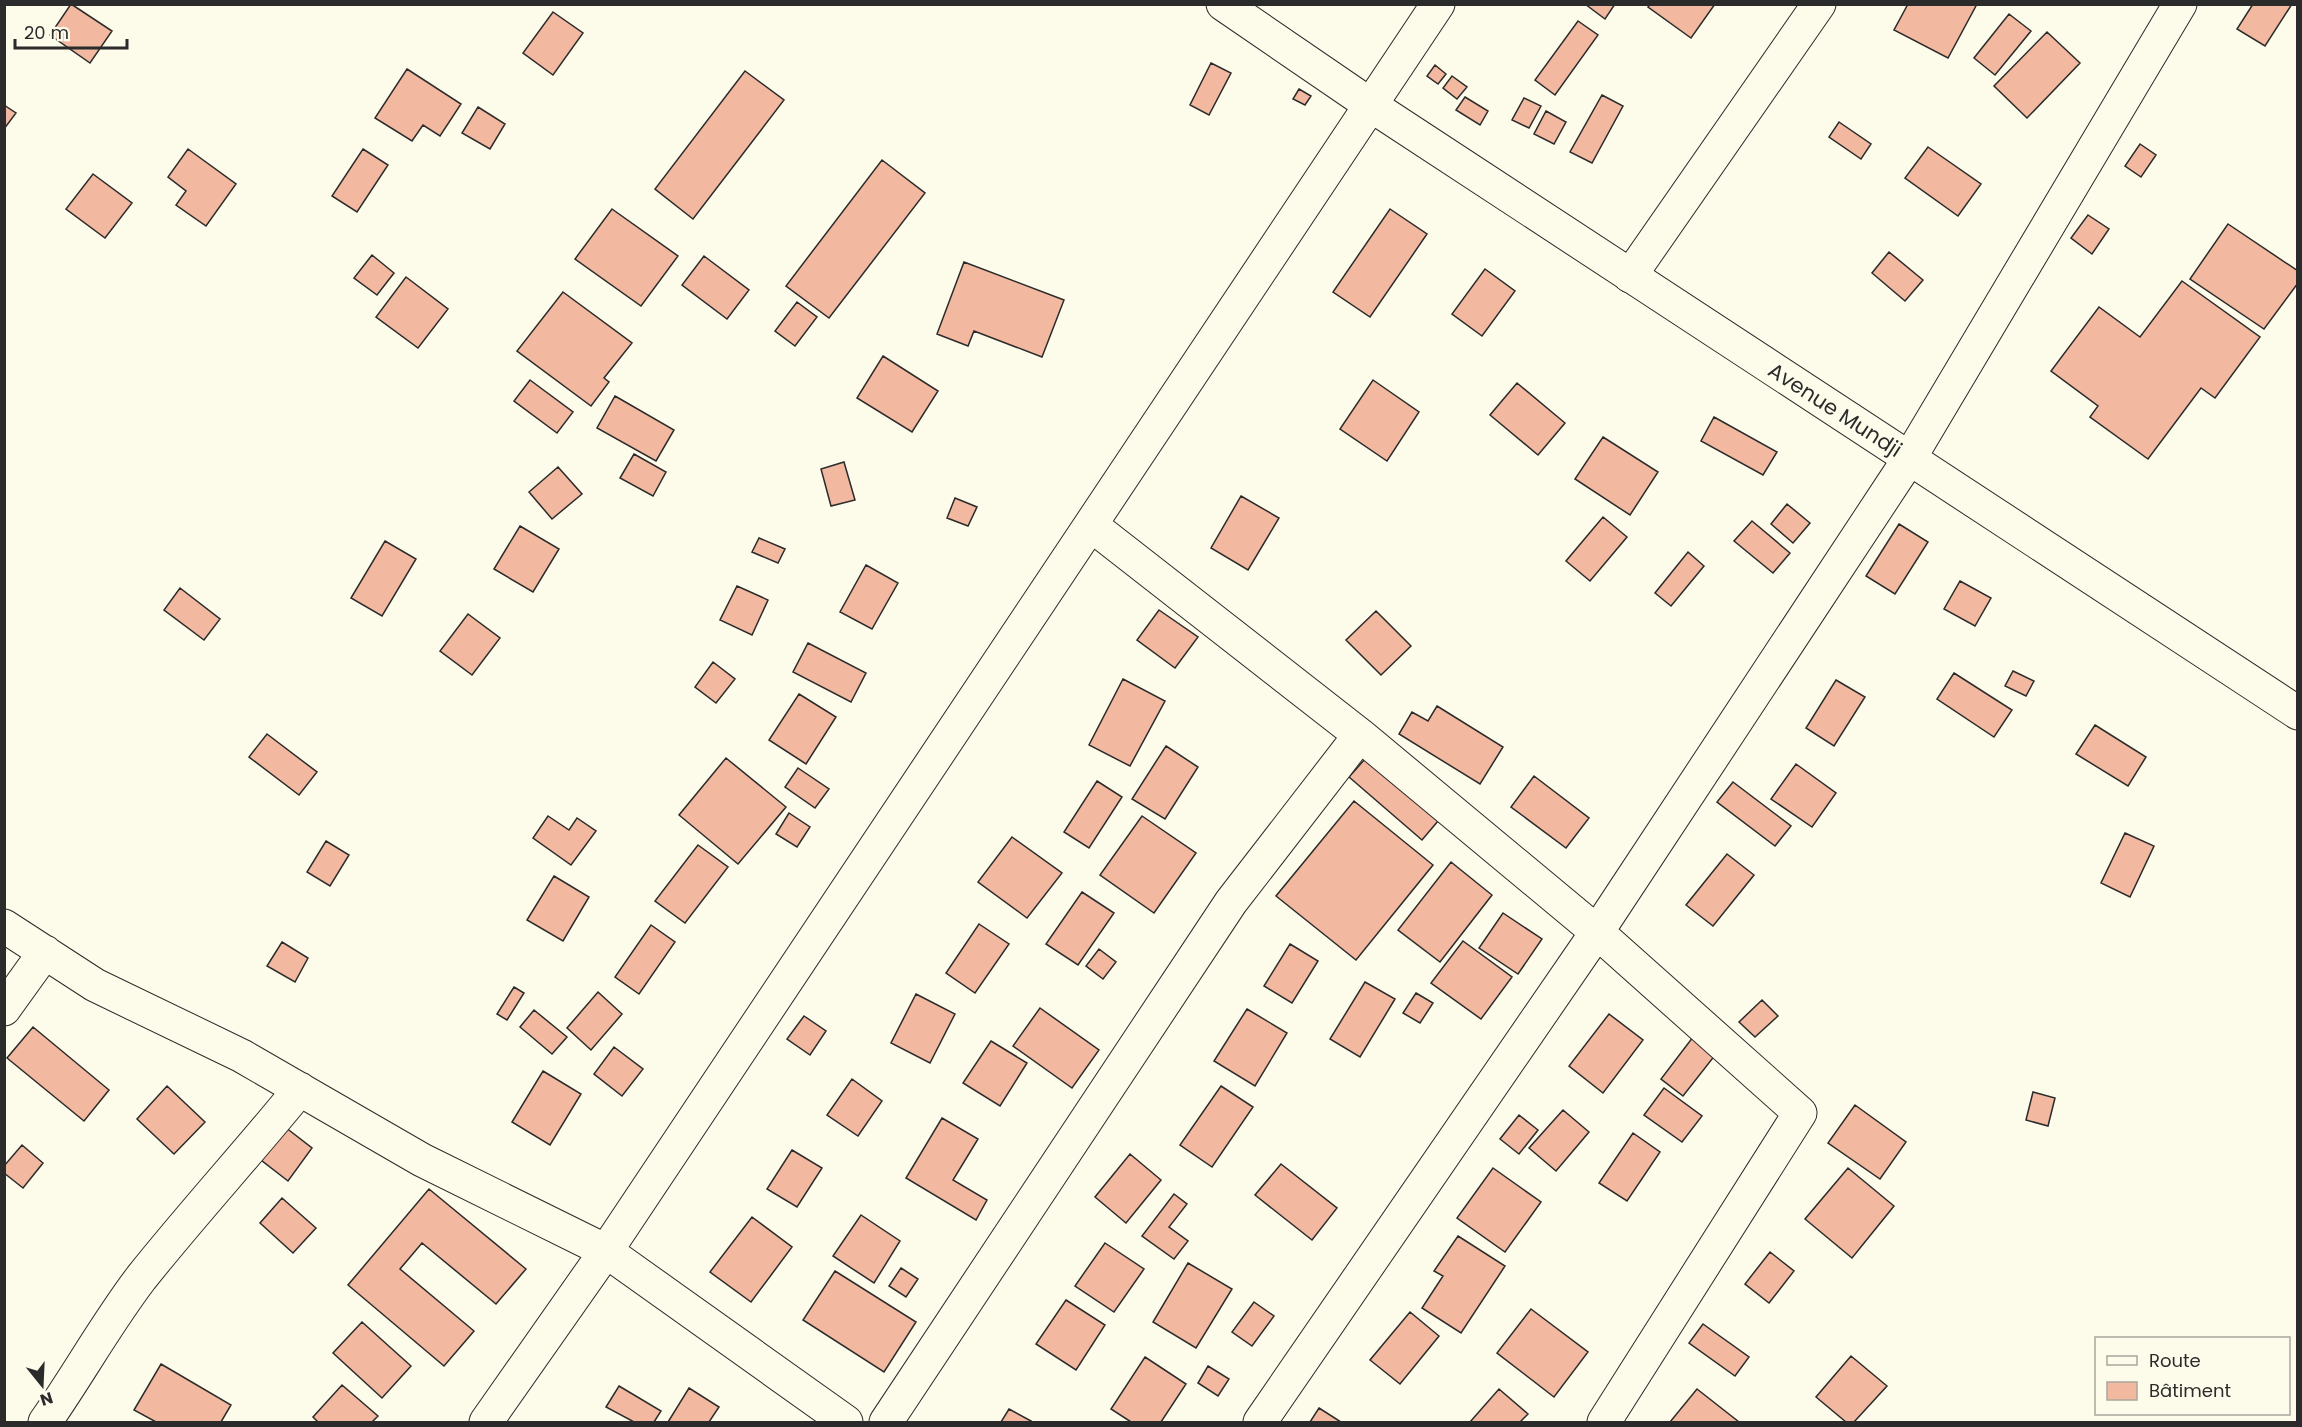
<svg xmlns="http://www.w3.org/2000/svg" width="2302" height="1427" viewBox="0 0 2302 1427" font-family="Poppins,sans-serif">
	<rect width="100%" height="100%" fill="#fdfbea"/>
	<path fill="#f2b8a0" stroke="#2b2b2b" stroke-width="1.5" d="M 71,4 L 112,31 L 90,63 L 50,35 Z
		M 1585,4 L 1615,4 L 1605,19 Z
		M 1650,4 L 1715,4 L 1691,38 L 1648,7 Z
		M 1908,4 L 1977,4 L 1948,58 L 1894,30 Z
		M 2253,4 L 2292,4 L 2265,46 L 2237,29 Z
		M 553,12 L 583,33 L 553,75 L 523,53 Z
		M 2009,14 L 2031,31 L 1995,75 L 1974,58 Z
		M 1578,21 L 1598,35 L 1555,95 L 1535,80 Z
		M 2047,32 L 2080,63 L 2027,118 L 1994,86 Z
		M 1211,63 L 1231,73 L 1209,115 L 1190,105 Z
		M 1435,65 L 1446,74 L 1438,84 L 1427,76 Z
		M 407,69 L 461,104 L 440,136 L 423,125 L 412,141 L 375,118 Z
		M 745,71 L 784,100 L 693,219 L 655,189 Z
		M 1452,76 L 1467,87 L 1457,99 L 1443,88 Z
		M 1299,89 L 1311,96 L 1305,105 L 1293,99 Z
		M 1602,95 L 1623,106 L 1592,163 L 1570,152 Z
		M 1465,97 L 1488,111 L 1480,125 L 1456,110 Z
		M 1524,98 L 1541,106 L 1529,128 L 1512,120 Z
		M 4,105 L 16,113 L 4,129 Z
		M 478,107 L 505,124 L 490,149 L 462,133 Z
		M 1546,111 L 1566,122 L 1554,144 L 1534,134 Z
		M 1839,122 L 1871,144 L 1861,159 L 1829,137 Z
		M 2140,144 L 2156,155 L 2141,177 L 2125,166 Z
		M 1928,147 L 1981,184 L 1958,216 L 1905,178 Z
		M 188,149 L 236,184 L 206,226 L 176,205 L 186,191 L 168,177 Z
		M 363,149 L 388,165 L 357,212 L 332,196 Z
		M 882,160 L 925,193 L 829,318 L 786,286 Z
		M 93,174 L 132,203 L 105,238 L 66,209 Z
		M 612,209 L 678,256 L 641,306 L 575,259 Z
		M 1390,209 L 1427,234 L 1370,317 L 1333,292 Z
		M 2088,215 L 2109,229 L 2092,254 L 2071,238 Z
		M 2228,224 L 2298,271 L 2298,283 L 2264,329 L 2190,279 Z
		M 1889,252 L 1923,280 L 1905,301 L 1872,273 Z
		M 372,255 L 394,273 L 377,295 L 354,278 Z
		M 704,256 L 749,290 L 727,319 L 682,285 Z
		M 964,262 L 1064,300 L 1042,357 L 974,331 L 968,346 L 937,334 Z
		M 1485,269 L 1515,291 L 1482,336 L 1452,314 Z
		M 406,277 L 448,309 L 418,348 L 376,317 Z
		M 2182,281 L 2260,337 L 2215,398 L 2201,388 L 2148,459 L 2090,417 L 2098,406 L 2051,371 L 2099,307 L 2140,337 Z
		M 563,292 L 632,343 L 604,378 L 609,382 L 591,406 L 517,351 Z
		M 797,302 L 817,317 L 795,346 L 775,331 Z
		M 883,356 L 938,391 L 912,432 L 857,398 Z
		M 530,380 L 573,412 L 557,433 L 514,401 Z
		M 1373,380 L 1419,412 L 1387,461 L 1340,429 Z
		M 1517,383 L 1565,423 L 1538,455 L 1490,415 Z
		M 615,396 L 674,430 L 656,461 L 597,428 Z
		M 1714,417 L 1777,452 L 1763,475 L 1701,441 Z
		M 1603,437 L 1658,472 L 1630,515 L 1575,479 Z
		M 634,454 L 666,472 L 653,496 L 620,478 Z
		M 844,462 L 855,500 L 831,506 L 821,469 Z
		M 558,467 L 582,494 L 552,519 L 529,492 Z
		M 1241,496 L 1279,518 L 1248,570 L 1211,548 Z
		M 955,498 L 977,507 L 968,526 L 947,518 Z
		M 1787,504 L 1810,523 L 1793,543 L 1771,524 Z
		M 1603,517 L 1627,537 L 1590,581 L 1566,561 Z
		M 1752,521 L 1790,553 L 1773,573 L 1734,541 Z
		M 1899,524 L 1928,542 L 1895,594 L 1866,576 Z
		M 520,526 L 559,549 L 533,592 L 494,569 Z
		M 759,538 L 785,549 L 778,563 L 752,552 Z
		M 385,541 L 416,559 L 382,616 L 351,598 Z
		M 1688,552 L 1704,566 L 1671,606 L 1655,593 Z
		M 866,565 L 898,583 L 872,629 L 840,612 Z
		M 1960,581 L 1991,598 L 1975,626 L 1944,609 Z
		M 737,586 L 768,600 L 752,635 L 720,620 Z
		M 180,588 L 220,619 L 204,640 L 164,610 Z
		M 1159,610 L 1198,637 L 1175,668 L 1137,640 Z
		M 1376,611 L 1411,646 L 1381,675 L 1346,640 Z
		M 468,614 L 500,638 L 472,675 L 440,651 Z
		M 808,643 L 866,673 L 851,702 L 793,672 Z
		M 713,662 L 735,679 L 716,703 L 695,687 Z
		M 2013,671 L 2034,681 L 2026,696 L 2005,686 Z
		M 1954,673 L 2012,710 L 1994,737 L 1937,699 Z
		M 1123,679 L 1165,701 L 1130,766 L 1089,745 Z
		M 1836,680 L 1865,697 L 1834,746 L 1806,728 Z
		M 799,694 L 836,717 L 806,764 L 769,740 Z
		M 1437,706 L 1503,747 L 1480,784 L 1399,734 L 1412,712 L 1428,721 Z
		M 2095,725 L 2146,757 L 2128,786 L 2076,754 Z
		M 267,734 L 317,772 L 299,795 L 249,757 Z
		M 1166,746 L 1198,767 L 1165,819 L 1132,799 Z
		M 726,758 L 786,807 L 738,864 L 679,815 Z
		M 1365,759 L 1438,821 L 1422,840 L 1349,777 Z
		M 1796,764 L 1836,793 L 1812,827 L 1771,799 Z
		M 798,768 L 829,789 L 815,808 L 785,787 Z
		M 1534,776 L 1589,818 L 1566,848 L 1511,807 Z
		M 1097,781 L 1122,797 L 1089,848 L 1064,832 Z
		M 1733,782 L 1791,826 L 1775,846 L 1717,802 Z
		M 1354,801 L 1433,865 L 1356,960 L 1276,896 Z
		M 789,813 L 810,827 L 797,847 L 776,834 Z
		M 548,816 L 569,830 L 577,818 L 596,831 L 571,865 L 533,838 Z
		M 1142,816 L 1196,853 L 1154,913 L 1100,875 Z
		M 2125,833 L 2154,846 L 2130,897 L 2101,883 Z
		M 1012,837 L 1062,873 L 1027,918 L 978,882 Z
		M 326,841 L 349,855 L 330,886 L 307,872 Z
		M 698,845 L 728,867 L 685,923 L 655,901 Z
		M 1727,854 L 1754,875 L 1713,926 L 1686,905 Z
		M 1451,862 L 1492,895 L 1440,962 L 1398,930 Z
		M 554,876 L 589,897 L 563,941 L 527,920 Z
		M 1082,892 L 1114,913 L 1078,965 L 1046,944 Z
		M 1503,913 L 1542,939 L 1518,974 L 1479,948 Z
		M 979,924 L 1009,944 L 975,993 L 946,973 Z
		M 651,925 L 675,942 L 639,994 L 615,977 Z
		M 1463,941 L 1512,977 L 1481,1019 L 1431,983 Z
		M 282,942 L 308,958 L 295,982 L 267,966 Z
		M 1290,944 L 1318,961 L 1292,1003 L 1264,986 Z
		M 1099,949 L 1116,962 L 1103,979 L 1086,966 Z
		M 1365,982 L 1395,999 L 1360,1057 L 1330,1039 Z
		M 514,987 L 524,993 L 507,1020 L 497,1014 Z
		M 598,992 L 622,1014 L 591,1050 L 567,1028 Z
		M 1416,993 L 1433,1003 L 1420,1023 L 1403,1013 Z
		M 916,994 L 955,1014 L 930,1063 L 891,1043 Z
		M 1762,1000 L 1778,1016 L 1755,1037 L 1739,1022 Z
		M 1040,1008 L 1099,1050 L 1072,1088 L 1013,1046 Z
		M 1247,1009 L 1287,1033 L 1255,1086 L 1214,1061 Z
		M 534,1010 L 567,1037 L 552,1054 L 520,1027 Z
		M 1609,1014 L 1643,1040 L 1603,1093 L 1569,1066 Z
		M 804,1016 L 826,1031 L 810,1055 L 787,1039 Z
		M 33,1027 L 109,1090 L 84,1121 L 7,1058 Z
		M 1693,1037 L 1716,1054 L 1683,1096 L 1661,1079 Z
		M 991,1041 L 1027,1063 L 1000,1106 L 963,1083 Z
		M 614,1047 L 643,1069 L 622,1096 L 594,1074 Z
		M 543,1071 L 581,1094 L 550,1145 L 512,1122 Z
		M 852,1079 L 882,1101 L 858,1136 L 827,1115 Z
		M 167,1086 L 205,1122 L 174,1154 L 137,1119 Z
		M 1221,1086 L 1253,1107 L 1212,1167 L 1180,1145 Z
		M 1664,1088 L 1702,1116 L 1682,1142 L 1644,1115 Z
		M 2033,1092 L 2055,1098 L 2048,1126 L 2026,1120 Z
		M 1855,1105 L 1906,1142 L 1880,1179 L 1828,1143 Z
		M 1563,1110 L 1589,1132 L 1556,1171 L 1529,1148 Z
		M 1519,1115 L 1538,1130 L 1519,1154 L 1500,1139 Z
		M 942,1118 L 978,1139 L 953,1180 L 987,1200 L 976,1220 L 906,1178 Z
		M 285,1127 L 312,1148 L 288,1181 L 261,1160 Z
		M 1633,1133 L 1660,1152 L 1627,1201 L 1599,1183 Z
		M 22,1145 L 43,1163 L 23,1188 L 4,1173 L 4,1166 Z
		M 792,1150 L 822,1168 L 797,1207 L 767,1189 Z
		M 1130,1154 L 1161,1180 L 1126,1223 L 1095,1197 Z
		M 1281,1164 L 1337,1208 L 1312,1240 L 1255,1195 Z
		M 1493,1168 L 1541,1202 L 1505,1252 L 1457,1218 Z
		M 1848,1168 L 1894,1206 L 1852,1258 L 1805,1219 Z
		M 429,1189 L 526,1269 L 496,1304 L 422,1243 L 400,1269 L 474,1331 L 444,1366 L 348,1285 Z
		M 1174,1194 L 1187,1204 L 1169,1227 L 1188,1241 L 1174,1259 L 1142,1236 Z
		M 282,1198 L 316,1228 L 293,1253 L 260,1223 Z
		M 861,1215 L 900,1241 L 874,1283 L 833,1256 Z
		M 752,1217 L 792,1247 L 751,1302 L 710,1272 Z
		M 1458,1236 L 1505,1266 L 1461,1333 L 1422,1308 L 1443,1276 L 1434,1271 Z
		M 1105,1243 L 1144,1269 L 1114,1312 L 1075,1286 Z
		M 1770,1252 L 1794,1271 L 1769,1303 L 1745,1284 Z
		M 1188,1263 L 1232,1289 L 1196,1348 L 1153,1322 Z
		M 901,1268 L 918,1279 L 906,1297 L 889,1286 Z
		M 835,1271 L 916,1322 L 884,1372 L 803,1320 Z
		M 1066,1300 L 1105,1325 L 1076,1370 L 1036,1344 Z
		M 1254,1302 L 1274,1316 L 1252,1346 L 1232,1332 Z
		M 1531,1309 L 1588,1352 L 1554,1397 L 1497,1353 Z
		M 1410,1312 L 1439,1336 L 1400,1384 L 1370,1360 Z
		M 362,1322 L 411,1366 L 382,1398 L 333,1353 Z
		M 1703,1324 L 1749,1357 L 1735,1376 L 1689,1343 Z
		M 1851,1356 L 1887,1386 L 1854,1422 L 1846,1422 L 1816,1397 Z
		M 1145,1357 L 1186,1384 L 1161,1422 L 1131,1422 L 1111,1409 Z
		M 161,1364 L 231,1405 L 221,1422 L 156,1422 L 134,1410 Z
		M 1208,1366 L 1229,1379 L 1218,1396 L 1198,1383 Z
		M 342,1385 L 378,1416 L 372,1422 L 318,1422 L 313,1417 Z
		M 619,1386 L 661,1411 L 654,1422 L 634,1422 L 606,1407 Z
		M 689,1388 L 719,1407 L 709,1422 L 668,1422 Z
		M 1499,1389 L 1528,1414 L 1520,1422 L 1470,1422 Z
		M 1697,1389 L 1739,1422 L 1670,1422 Z
		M 1319,1408 L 1341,1422 L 1310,1422 Z
		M 1009,1409 L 1031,1421 L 1030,1422 L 1001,1422 Z"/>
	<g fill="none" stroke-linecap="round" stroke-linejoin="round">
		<g stroke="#2b2b2b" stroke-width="35">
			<path id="street" d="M 1630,276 L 1819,4
				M 1091,525 L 1360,735 L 1597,932 L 1800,1113 L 1604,1422
				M 4,926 L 95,985 L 242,1056 L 422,1160 L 606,1251 L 846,1422
				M 4,1009 L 45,952
				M 45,1422 C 78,1375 106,1324 141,1278 C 192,1214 248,1153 300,1089
				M 886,1422 L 1231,902 L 1360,735
				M 1260,1422 L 1597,932 L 1909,459 L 2180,4"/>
		</g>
		<g stroke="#2b2b2b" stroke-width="35">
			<path id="secondary" d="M 1223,4 L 1372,106 L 2298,713
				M 486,1422 L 606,1251 L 1438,4"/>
		</g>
		<use href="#street" stroke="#fdfbea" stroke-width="33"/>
		<use href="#secondary" stroke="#fdfbea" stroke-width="33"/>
	</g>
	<g text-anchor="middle" stroke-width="4.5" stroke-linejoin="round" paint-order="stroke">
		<g font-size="21" fill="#2b2b2b" stroke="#fdfbea">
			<text transform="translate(1835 410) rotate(33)" y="7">Avenue Mundji</text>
		</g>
	</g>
	<rect width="2302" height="1427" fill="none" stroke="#2b2b2b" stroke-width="12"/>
	<rect x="2095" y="1337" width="195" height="78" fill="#fdfbea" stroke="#a9a89e" stroke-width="1.5"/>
	<rect x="2107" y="1356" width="30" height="9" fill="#fdfbea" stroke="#a9a89e" stroke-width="1.5"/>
	<text x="2149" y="1367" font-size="18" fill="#2b2b2b">Route</text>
	<rect x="2107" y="1382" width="30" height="18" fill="#f2b8a0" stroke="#a9a89e" stroke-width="1.5"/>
	<text x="2149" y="1397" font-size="18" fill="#2b2b2b">Bâtiment</text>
	<g transform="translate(42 1385) rotate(162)" stroke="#fdfbea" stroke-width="4.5" paint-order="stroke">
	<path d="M0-4.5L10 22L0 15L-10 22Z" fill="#2b2b2b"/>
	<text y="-9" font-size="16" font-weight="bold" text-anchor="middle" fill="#2b2b2b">N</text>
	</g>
	<path d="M15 39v9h112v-9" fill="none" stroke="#2b2b2b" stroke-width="3"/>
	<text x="24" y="39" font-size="18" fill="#2b2b2b" stroke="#fdfbea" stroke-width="4.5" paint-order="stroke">20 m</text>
</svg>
